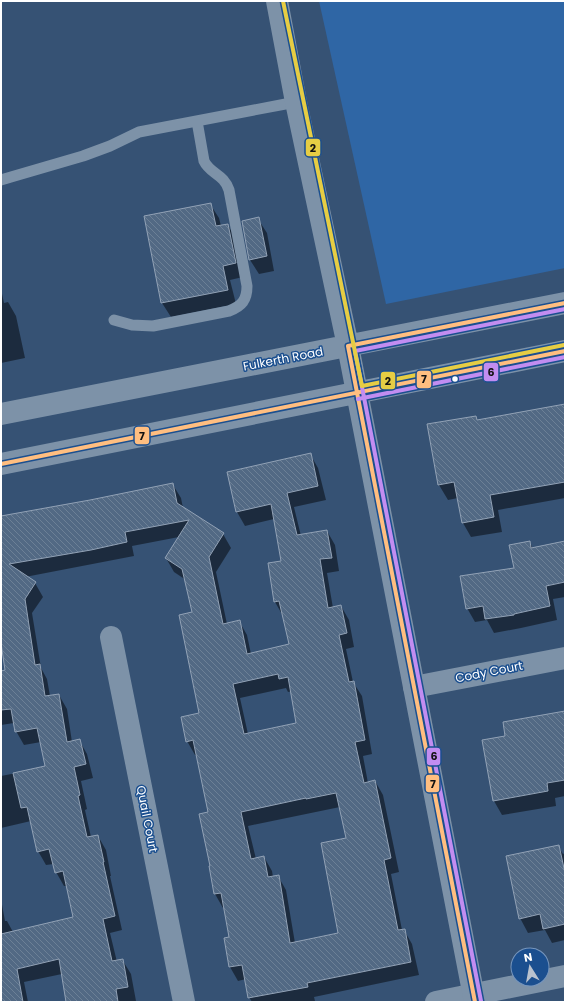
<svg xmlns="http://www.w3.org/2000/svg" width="566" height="1003" viewBox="0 0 566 1003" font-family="Poppins,sans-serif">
	<defs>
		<pattern id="building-back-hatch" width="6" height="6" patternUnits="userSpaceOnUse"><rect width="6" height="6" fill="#526984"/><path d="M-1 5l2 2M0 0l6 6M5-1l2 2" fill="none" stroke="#6c8096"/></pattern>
	</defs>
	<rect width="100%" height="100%" fill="#365274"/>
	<path fill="#2f66a5" d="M 319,1 L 565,1 L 565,268 L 386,304 Z"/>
	<path fill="#0007" fill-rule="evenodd" d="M 210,204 L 219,218 L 221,226 L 228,225 L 236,239 L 243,277 L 230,280 L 236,304 L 171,317 L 162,303 L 145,217 Z
		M 258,219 L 267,233 L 274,271 L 259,274 L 250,260 Z
		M 1,289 L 4,303 L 8,302 L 16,316 L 25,358 L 1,363 Z
		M 565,404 L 565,498 L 498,510 L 502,532 L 471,537 L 463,523 L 458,498 L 448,500 L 439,485 L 428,425 L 476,417 L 478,421 Z
		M 310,454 L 318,468 L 326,500 L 294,507 L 301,536 L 327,531 L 335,545 L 339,571 L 327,573 L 333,608 L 341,606 L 349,620 L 354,647 L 346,649 L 353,682 L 362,696 L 372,754 L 363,756 L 368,783 L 375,781 L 383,795 L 399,872 L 391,874 L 402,930 L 404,930 L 412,944 L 419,975 L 314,997 L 315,1001 L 311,1002 L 252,1002 L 249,997 L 246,979 L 238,981 L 230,967 L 225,939 L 230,938 L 224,907 L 223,908 L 215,894 L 209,812 L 197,755 L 195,755 L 187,741 L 200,713 L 193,613 L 186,580 L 174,572 L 166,558 L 179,537 L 132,546 L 134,556 L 25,577 L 35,583 L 43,597 L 32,613 L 41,668 L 47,679 L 50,696 L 59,695 L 67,709 L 72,742 L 79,740 L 87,754 L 93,778 L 81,781 L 87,809 L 85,810 L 91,837 L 98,836 L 106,850 L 111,876 L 110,876 L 122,930 L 110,933 L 117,962 L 123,961 L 131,974 L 136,1001 L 128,1002 L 67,1002 L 62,974 L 24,982 L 28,1002 L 1,1002 L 1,899 L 5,921 L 7,921 L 13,932 L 74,918 L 67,886 L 64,886 L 56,872 L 54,864 L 46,865 L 38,851 L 31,821 L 1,828 L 1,776 L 47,767 L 41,742 L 24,745 L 16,731 L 14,723 L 1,725 L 1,672 L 6,671 L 1,637 L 1,517 L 173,485 L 181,498 L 183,508 L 223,534 L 231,548 L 216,572 L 227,624 L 239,621 L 247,635 L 251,654 L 290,645 L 283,616 L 275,602 L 282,562 L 274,519 L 245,526 L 237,512 ZM 286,688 L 288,692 L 292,691 L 298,724 L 248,734 L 240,698 ZM 340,807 L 347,839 L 339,933 L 295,943 L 286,890 L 278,876 L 273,877 L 272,871 L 264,857 L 256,859 L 248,826 Z
		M 530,542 L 533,549 L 565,542 L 565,597 L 553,599 L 557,620 L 521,628 L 494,633 L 487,620 L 475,622 L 467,608 L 515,568 Z
		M 565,712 L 565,796 L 555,798 L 556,806 L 502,815 L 494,801 L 483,741 L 506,737 Z
		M 558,846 L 563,854 L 565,853 L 565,940 L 552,943 L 545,930 L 528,933 L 520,918 Z"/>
	<path fill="url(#building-back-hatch)" stroke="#92a2b6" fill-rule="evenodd" d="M 211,203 L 216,226 L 228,224 L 236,263 L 223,266 L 228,290 L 161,303 L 144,216 Z
		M 259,217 L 267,256 L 249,260 L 242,221 Z
		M 565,404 L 565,482 L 490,495 L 494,517 L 462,523 L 454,482 L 438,485 L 427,424 L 476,416 L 477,420 Z
		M 311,453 L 318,486 L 287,493 L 297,535 L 327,530 L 332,558 L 320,559 L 328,608 L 341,605 L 347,633 L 339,635 L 349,682 L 354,681 L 365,740 L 355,742 L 364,783 L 375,780 L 391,858 L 384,860 L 398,930 L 405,929 L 411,962 L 307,983 L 308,987 L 248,998 L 242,965 L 229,967 L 224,938 L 229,937 L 221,893 L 214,894 L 209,866 L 210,866 L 199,814 L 208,812 L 193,740 L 186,742 L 181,717 L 199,713 L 179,615 L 192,612 L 182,569 L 165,558 L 189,520 L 125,532 L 127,542 L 91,550 L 9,564 L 36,582 L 25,599 L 35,665 L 40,664 L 45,696 L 59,694 L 67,742 L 80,739 L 86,764 L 74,767 L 80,795 L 78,796 L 87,837 L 98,835 L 104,862 L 103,862 L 115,916 L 103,919 L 112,961 L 123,959 L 128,987 L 116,989 L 118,1002 L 66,1002 L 59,959 L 17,969 L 23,1002 L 1,1002 L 1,934 L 73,917 L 63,871 L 55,873 L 49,849 L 37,852 L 27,807 L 21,808 L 13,773 L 45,766 L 37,728 L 15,732 L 11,709 L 1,710 L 1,671 L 5,670 L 1,643 L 1,516 L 90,500 L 173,483 L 177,503 L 224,533 L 209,557 L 223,624 L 240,620 L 247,654 L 289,644 L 279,601 L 274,602 L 268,563 L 281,561 L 271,504 L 236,512 L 227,472 ZM 278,674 L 279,679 L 288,677 L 296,723 L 244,734 L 233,684 ZM 336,793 L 346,838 L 321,843 L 338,933 L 290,943 L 279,875 L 268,877 L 264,856 L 251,859 L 241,812 L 306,798 L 306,799 Z
		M 530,541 L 531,548 L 565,541 L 565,582 L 546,586 L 550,606 L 514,614 L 514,615 L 485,619 L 483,606 L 466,609 L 460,576 L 514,568 L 509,545 Z
		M 565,711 L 565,780 L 547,783 L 548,791 L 493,801 L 482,740 L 505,736 L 503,722 Z
		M 559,845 L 565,873 L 565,924 L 543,929 L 540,914 L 519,919 L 506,856 Z"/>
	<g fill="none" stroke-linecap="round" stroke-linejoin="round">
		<path stroke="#7d92a8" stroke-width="11" d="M 1,180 L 11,177 L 83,156 L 110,146 L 139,132 L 296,102
			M 114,320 L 132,325 L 153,326 L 229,311 C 242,306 247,300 247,286 L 229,190 C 224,174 210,174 204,161 L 197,121"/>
		<path stroke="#7d92a8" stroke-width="22" d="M 111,637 L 184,1002
			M 414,687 L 565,658
			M 436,1002 L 565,976"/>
		<path stroke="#7d92a8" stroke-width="22" d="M 277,1 L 296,102 L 348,346 L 475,1002
			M 1,414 L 565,303
			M 1,464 L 565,351"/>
		<g stroke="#1b4f8f" stroke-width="7">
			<path id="bus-1" d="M 1,464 L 565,351
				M 475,1002 L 348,346 L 565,303"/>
		</g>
		<g stroke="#1b4f8f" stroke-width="7">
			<path id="bus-2" d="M 358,399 L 565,357
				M 481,1001 L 355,351 L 565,309"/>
		</g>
		<g stroke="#1b4f8f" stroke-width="7">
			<path id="bus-3" d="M 283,1 L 362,386 L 564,345"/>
		</g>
		<use href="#bus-1" stroke="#ffbe80" stroke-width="4"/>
		<use href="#bus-2" stroke="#c28df1" stroke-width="4"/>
		<use href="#bus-3" stroke="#e6cd44" stroke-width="4"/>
	</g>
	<circle fill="#fff" stroke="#1b4f8f" stroke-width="1.5" cx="455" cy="379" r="3.5"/>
	<g text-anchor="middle" stroke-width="3" stroke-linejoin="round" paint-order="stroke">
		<g font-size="12" fill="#fff" stroke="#1b4f8f">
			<text transform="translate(283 359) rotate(-11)" y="4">Fulkerth Road</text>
			<text transform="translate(489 672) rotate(-11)" y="4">Cody Court</text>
			<text transform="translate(147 819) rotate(79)" y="4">Quail Court</text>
		</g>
	</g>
	<g stroke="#1b4f8f" stroke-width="1.5">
		<rect x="305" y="138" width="16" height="19" rx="4" fill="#e6cd44"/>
		<rect x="483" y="362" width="16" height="20" rx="4" fill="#c28df1"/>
		<rect x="416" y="370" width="16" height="19" rx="4" fill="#ffbe80"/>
		<rect x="380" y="371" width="16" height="19" rx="4" fill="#e6cd44"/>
		<rect x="134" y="426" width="16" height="19" rx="4" fill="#ffbe80"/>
		<rect x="426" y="747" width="15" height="19" rx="4" fill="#c28df1"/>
		<rect x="425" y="774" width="15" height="19" rx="4" fill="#ffbe80"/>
	</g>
	<g font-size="11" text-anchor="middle" font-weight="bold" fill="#111">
		<text x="313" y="152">2</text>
		<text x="491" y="376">6</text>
		<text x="424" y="383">7</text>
		<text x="388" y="385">2</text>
		<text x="142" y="440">7</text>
		<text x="434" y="760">6</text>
		<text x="433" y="788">7</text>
	</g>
	<rect width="566" height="1003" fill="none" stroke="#ffffff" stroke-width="4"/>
	<g transform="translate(530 967) rotate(349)"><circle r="19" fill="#1b4f8f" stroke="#7695bc"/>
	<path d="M0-3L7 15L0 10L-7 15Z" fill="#b9c2ce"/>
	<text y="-6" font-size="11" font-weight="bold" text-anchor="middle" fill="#ffffff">N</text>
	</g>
</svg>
